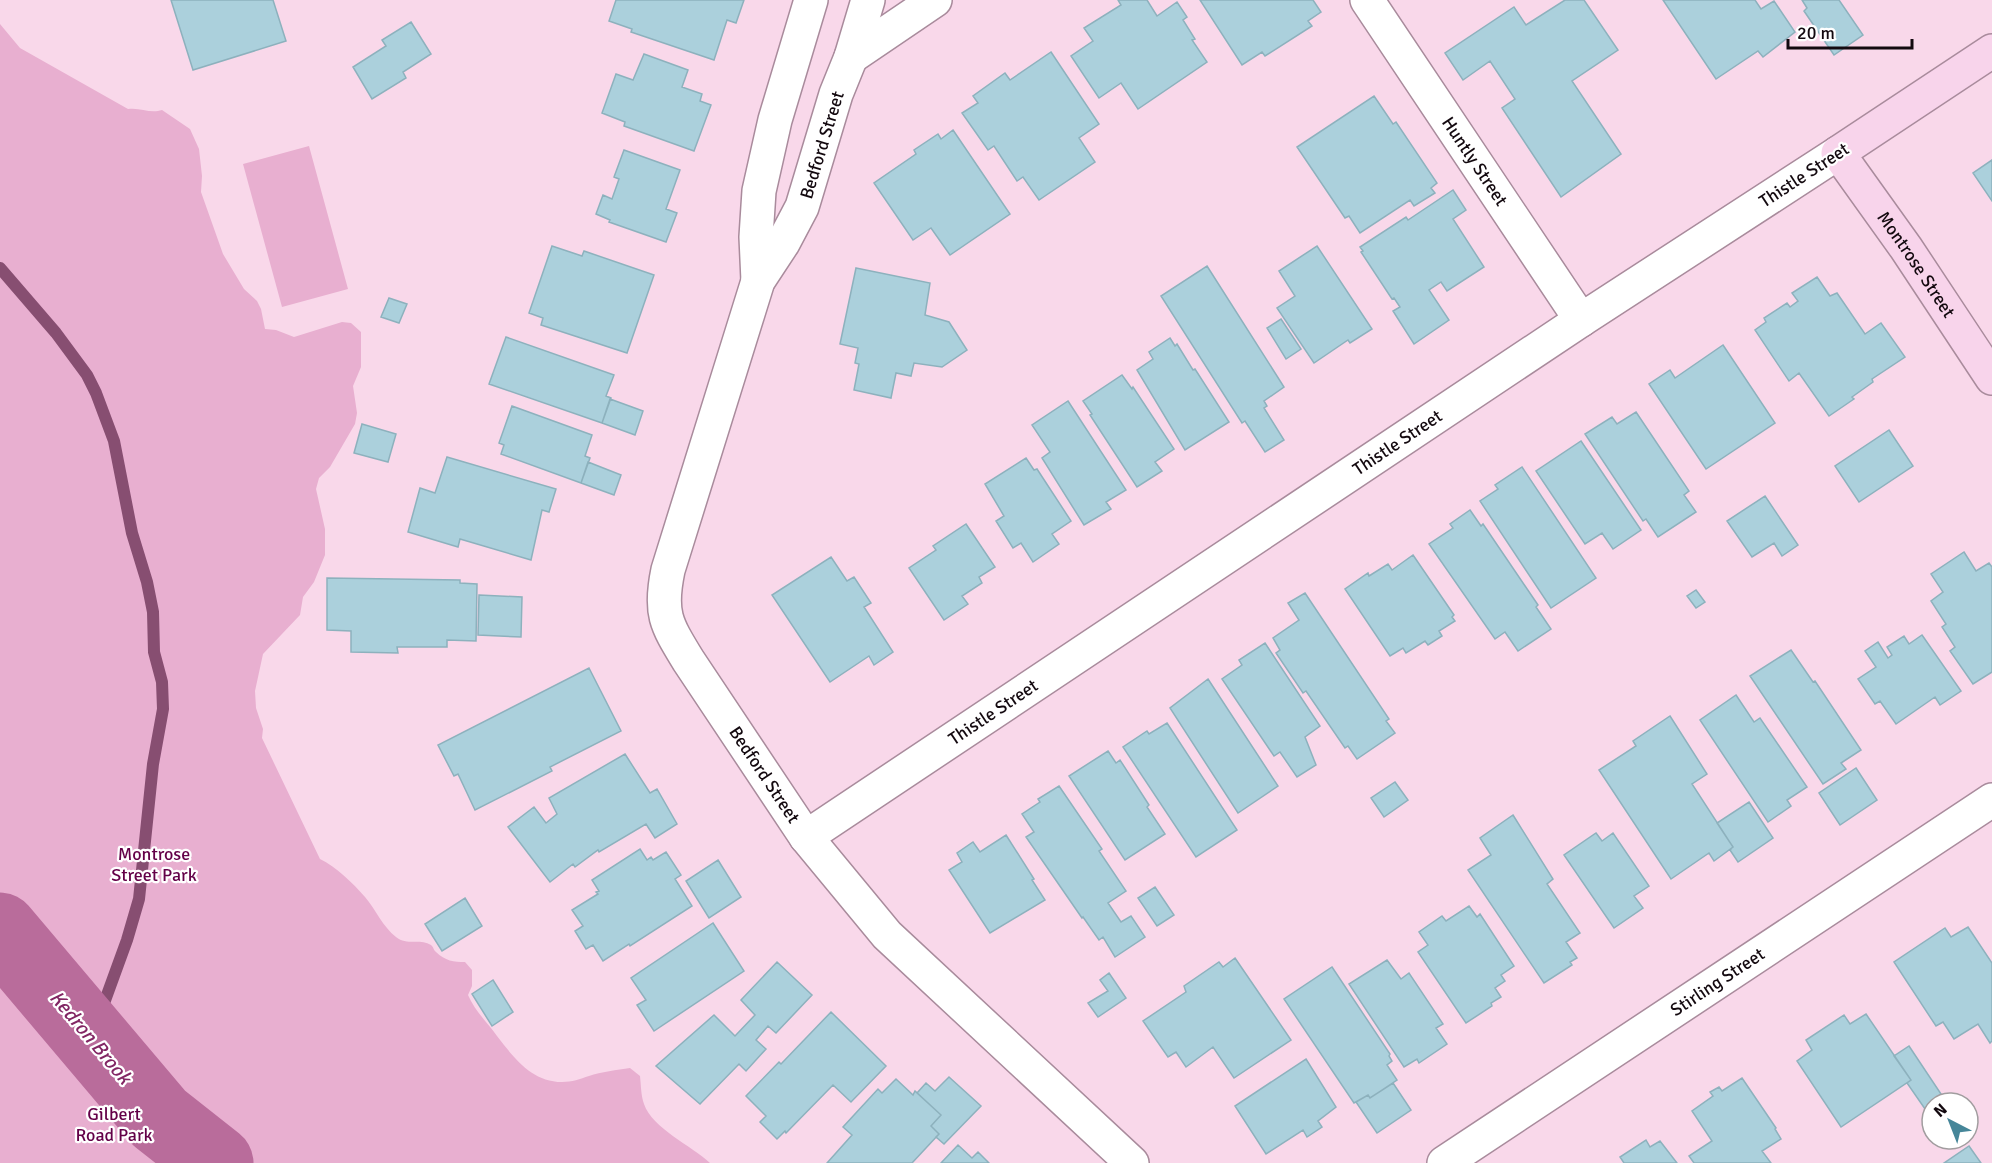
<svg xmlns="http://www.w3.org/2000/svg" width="1992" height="1163" viewBox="0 0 1992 1163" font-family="Signika,sans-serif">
	<rect width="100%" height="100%" fill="#f9d8ea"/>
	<path fill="#e8afd0" d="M 0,24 L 20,48 L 128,109 C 140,107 150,114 162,110 L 190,129 L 199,149 L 202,176 L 201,192 L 223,254 L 244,289 L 257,301 L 261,309 L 265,329 L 276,330 L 294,337 L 342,322 L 351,323 L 361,332 L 361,367 L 353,386 L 357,413 L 355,424 L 330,467 L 319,478 L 316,489 L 325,529 L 325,555 L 314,582 L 303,597 L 300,615 L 263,654 L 255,691 L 256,708 L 263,729 L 262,738 L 320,859 C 336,867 353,883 365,897 C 376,910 383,927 396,937 C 407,946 420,938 431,945 C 435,949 432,948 436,952 C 445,961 454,962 465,962 L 472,970 L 472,986 L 468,995 C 475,1011 487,1022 497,1036 C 514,1058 532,1082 562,1082 C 572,1082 580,1079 589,1076 C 601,1072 617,1070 630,1068 L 640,1076 C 641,1085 641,1096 644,1104 C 652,1128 692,1146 710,1163 L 0,1163 Z
		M 309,146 L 348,289 L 282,307 L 243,164 Z"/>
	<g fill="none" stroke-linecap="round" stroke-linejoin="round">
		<path stroke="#874e71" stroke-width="12" d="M 0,268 L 56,333 L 87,375 L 96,393 L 114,441 L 132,533 L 147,582 L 153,612 L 154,652 L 162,682 L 163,709 L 153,764 L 139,899 L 127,940 L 91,1039"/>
		<path stroke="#b96c9b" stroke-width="75" d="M 0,930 L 159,1118 L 216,1163"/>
	</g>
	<path fill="#abd0dc" stroke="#8db1bd" stroke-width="1.5" d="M 171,0 L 273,0 L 286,41 L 193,70 Z
		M 616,0 L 744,0 L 736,23 L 727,20 L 714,60 L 631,32 L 632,29 L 609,21 Z
		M 1118,0 L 1147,0 L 1157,16 L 1177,2 L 1187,17 L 1183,20 L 1195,39 L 1192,40 L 1207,62 L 1138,109 L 1121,83 L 1099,98 L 1071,56 L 1093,41 L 1084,28 L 1121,5 Z
		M 1200,0 L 1313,0 L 1321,12 L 1308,21 L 1312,26 L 1265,56 L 1262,52 L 1242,65 Z
		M 1565,0 L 1584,0 L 1618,50 L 1572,81 L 1621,154 L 1561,197 L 1502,108 L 1515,99 L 1490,61 L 1463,80 L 1445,53 L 1514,7 L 1526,25 Z
		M 1663,0 L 1755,0 L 1761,9 L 1774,1 L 1795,32 L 1763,57 L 1758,51 L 1716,79 Z
		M 1802,0 L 1839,0 L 1863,35 L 1834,55 L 1804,11 L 1807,8 Z
		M 411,22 L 431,54 L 403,72 L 406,78 L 372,99 L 353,67 L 386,46 L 382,40 Z
		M 1051,52 L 1099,124 L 1079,138 L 1095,162 L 1039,200 L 1023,177 L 1017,181 L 994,146 L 988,150 L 962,113 L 978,103 L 973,96 L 1005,73 L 1010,80 Z
		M 644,54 L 688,70 L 682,87 L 702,94 L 700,101 L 711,105 L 694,151 L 624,126 L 625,122 L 602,113 L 616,74 L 633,80 Z
		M 1374,96 L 1393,124 L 1396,122 L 1437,183 L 1431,188 L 1435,193 L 1414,206 L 1410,200 L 1360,233 L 1349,216 L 1345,218 L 1297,147 Z
		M 953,130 L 1010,214 L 950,255 L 931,228 L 913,240 L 874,183 L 916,154 L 914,150 L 938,134 L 941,139 Z
		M 624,150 L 680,170 L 666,209 L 677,213 L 666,242 L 609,222 L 610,220 L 596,214 L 603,195 L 612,199 L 619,179 L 614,177 Z
		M 1992,160 L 1992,201 L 1973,173 Z
		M 1453,190 L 1466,210 L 1453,219 L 1484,267 L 1447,291 L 1441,282 L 1429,290 L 1449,320 L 1414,344 L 1393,311 L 1400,307 L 1394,298 L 1392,299 L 1361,252 L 1363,251 L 1360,247 L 1406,217 L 1408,220 Z
		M 552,246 L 582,256 L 584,251 L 654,275 L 627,353 L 541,325 L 543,318 L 529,313 Z
		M 1317,246 L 1372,329 L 1350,343 L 1348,340 L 1314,363 L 1277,308 L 1295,296 L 1279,271 Z
		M 1207,266 L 1284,387 L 1264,401 L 1267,406 L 1264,408 L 1284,440 L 1265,452 L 1245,421 L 1242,423 L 1161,296 Z
		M 856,268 L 930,283 L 925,315 L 949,322 L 967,350 L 942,367 L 914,363 L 911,376 L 896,373 L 891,398 L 854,390 L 859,364 L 855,363 L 858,348 L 840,344 Z
		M 1817,277 L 1830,296 L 1837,293 L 1865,334 L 1881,323 L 1905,357 L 1872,379 L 1873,382 L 1852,397 L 1854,399 L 1829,416 L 1799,373 L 1789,381 L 1755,330 L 1766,322 L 1764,318 L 1787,303 L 1790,307 L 1798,301 L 1792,293 Z
		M 389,298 L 407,304 L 399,323 L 381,317 Z
		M 1281,319 L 1301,349 L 1286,359 L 1267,328 Z
		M 506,337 L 614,375 L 606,396 L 611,398 L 602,423 L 489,384 Z
		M 1170,338 L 1175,346 L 1177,344 L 1193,370 L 1195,369 L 1229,422 L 1185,450 L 1137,370 L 1153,359 L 1149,352 Z
		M 1723,345 L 1775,423 L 1706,469 L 1649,384 L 1670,370 L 1675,378 Z
		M 1122,375 L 1132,389 L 1133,387 L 1174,449 L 1155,462 L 1162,471 L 1137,487 L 1090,415 L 1092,414 L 1083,401 Z
		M 610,399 L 643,411 L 635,435 L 602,423 Z
		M 1068,401 L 1126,490 L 1106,502 L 1111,509 L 1084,525 L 1042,458 L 1050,452 L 1032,425 Z
		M 512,406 L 592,435 L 585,456 L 590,458 L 581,483 L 501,454 L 504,445 L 499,443 Z
		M 1636,412 L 1689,491 L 1684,495 L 1696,512 L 1658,537 L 1646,519 L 1643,521 L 1585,434 L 1612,417 L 1617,424 Z
		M 362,424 L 396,434 L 388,462 L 354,453 Z
		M 1889,430 L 1913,466 L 1859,502 L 1835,466 Z
		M 1581,441 L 1641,530 L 1613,549 L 1602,533 L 1585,544 L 1536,471 Z
		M 447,457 L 556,489 L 549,512 L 542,510 L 531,560 L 460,539 L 458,547 L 408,532 L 420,488 L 435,493 Z
		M 1026,458 L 1034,470 L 1037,469 L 1071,521 L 1052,534 L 1059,544 L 1033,562 L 1021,543 L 1013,548 L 996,521 L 1004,516 L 985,484 Z
		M 588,462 L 621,475 L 614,495 L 581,483 Z
		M 1522,467 L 1596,578 L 1551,608 L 1480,501 L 1498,489 L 1495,485 Z
		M 1765,496 L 1798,545 L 1782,556 L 1774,543 L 1752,557 L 1727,521 Z
		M 1470,510 L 1481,526 L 1483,524 L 1538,605 L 1536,607 L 1551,629 L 1518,651 L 1505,632 L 1495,639 L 1429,544 L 1453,528 L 1450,524 Z
		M 966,524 L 995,567 L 979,577 L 982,583 L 962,596 L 968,604 L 944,620 L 909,568 L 936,550 L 933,546 Z
		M 1964,552 L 1976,571 L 1989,563 L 1992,567 L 1992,672 L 1973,684 L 1950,651 L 1955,647 L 1942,627 L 1946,624 L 1931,601 L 1943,592 L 1931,574 Z
		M 1413,555 L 1454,615 L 1452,617 L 1455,621 L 1439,631 L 1442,636 L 1428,645 L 1425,641 L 1406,653 L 1403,648 L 1390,656 L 1345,589 L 1368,573 L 1369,576 L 1388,564 L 1392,570 Z
		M 831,557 L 847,581 L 854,577 L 871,603 L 864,607 L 893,652 L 874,665 L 869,656 L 830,682 L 772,595 Z
		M 327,578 L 460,580 L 460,583 L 477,584 L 476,641 L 447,640 L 447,647 L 397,647 L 398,653 L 351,652 L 351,631 L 327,630 Z
		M 1696,590 L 1705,602 L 1696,608 L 1687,596 Z
		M 1305,593 L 1389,719 L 1386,721 L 1395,733 L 1357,759 L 1348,746 L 1345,748 L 1306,691 L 1303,693 L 1276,653 L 1280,650 L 1273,638 L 1299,620 L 1288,603 Z
		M 479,595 L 522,597 L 521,637 L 478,635 Z
		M 1922,635 L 1961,691 L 1940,705 L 1935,697 L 1896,724 L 1880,701 L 1875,704 L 1858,679 L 1876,667 L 1865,651 L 1878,642 L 1888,658 L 1892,655 L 1887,647 L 1904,636 L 1909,644 Z
		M 1265,643 L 1320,726 L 1305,737 L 1316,765 L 1297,777 L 1280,752 L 1274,756 L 1222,679 L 1242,665 L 1239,660 Z
		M 1791,650 L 1813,682 L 1815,681 L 1861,750 L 1841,763 L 1846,769 L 1823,784 L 1750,676 Z
		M 589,668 L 621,731 L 550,767 L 552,771 L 475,810 L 458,774 L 454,776 L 438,745 Z
		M 1208,679 L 1278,786 L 1238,813 L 1170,708 Z
		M 1736,695 L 1754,722 L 1760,718 L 1807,787 L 1787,800 L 1791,806 L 1768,822 L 1700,720 Z
		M 1670,716 L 1707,774 L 1692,784 L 1733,847 L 1714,861 L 1709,853 L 1671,879 L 1599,770 L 1636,746 L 1633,741 Z
		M 1167,723 L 1237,830 L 1196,857 L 1123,747 L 1147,731 L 1149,734 Z
		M 1108,751 L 1116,763 L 1120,760 L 1149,805 L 1147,807 L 1165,834 L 1125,860 L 1069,776 Z
		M 625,754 L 650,793 L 657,789 L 677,824 L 655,838 L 646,824 L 599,852 L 598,850 L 575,867 L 573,864 L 550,882 L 508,827 L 534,807 L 546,823 L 557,814 L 549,798 Z
		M 1856,768 L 1877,800 L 1840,825 L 1819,793 Z
		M 1395,782 L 1408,800 L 1384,817 L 1371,798 Z
		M 1059,786 L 1102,849 L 1099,851 L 1126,891 L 1108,903 L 1121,922 L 1131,916 L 1145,937 L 1115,957 L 1103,937 L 1099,940 L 1083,917 L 1082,918 L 1026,837 L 1034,832 L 1022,814 L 1040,802 L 1038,799 Z
		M 1749,802 L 1773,838 L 1738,862 L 1730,850 L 1733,847 L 1717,823 Z
		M 1513,815 L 1553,879 L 1547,884 L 1580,933 L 1566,942 L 1577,958 L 1570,962 L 1572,965 L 1544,983 L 1468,870 L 1491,855 L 1480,838 Z
		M 1596,833 L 1602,841 L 1613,833 L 1649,886 L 1634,896 L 1643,908 L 1614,928 L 1564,855 Z
		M 1006,835 L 1034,879 L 1032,880 L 1045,900 L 990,933 L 949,870 L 962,862 L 957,853 L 973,842 L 980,852 Z
		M 640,849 L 647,860 L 651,857 L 653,860 L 666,852 L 681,875 L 675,879 L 692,906 L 630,946 L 629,944 L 603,961 L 593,945 L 586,949 L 575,931 L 583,926 L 572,910 L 598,894 L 596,892 L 599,891 L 592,880 Z
		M 718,860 L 741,897 L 709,918 L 686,881 Z
		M 1155,887 L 1174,915 L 1157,926 L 1138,898 Z
		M 465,898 L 482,926 L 442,951 L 425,924 Z
		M 1469,906 L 1477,917 L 1480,914 L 1514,966 L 1501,975 L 1505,981 L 1495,988 L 1501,997 L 1491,1003 L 1492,1006 L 1466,1023 L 1418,952 L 1428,945 L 1419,932 L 1442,916 L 1446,921 Z
		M 713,923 L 744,971 L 654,1031 L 637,1005 L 646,1000 L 631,978 Z
		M 1968,927 L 1992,963 L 1992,1041 L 1990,1043 L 1978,1024 L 1954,1039 L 1943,1022 L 1936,1026 L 1894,962 L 1945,928 L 1951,937 Z
		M 1235,958 L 1291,1040 L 1234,1078 L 1213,1047 L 1186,1067 L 1176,1052 L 1168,1057 L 1143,1021 L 1186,992 L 1184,986 L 1219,962 L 1223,967 Z
		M 1387,960 L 1401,979 L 1409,973 L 1443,1024 L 1436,1028 L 1447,1044 L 1419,1063 L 1417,1059 L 1404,1067 L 1349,984 Z
		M 777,962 L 812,995 L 776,1033 L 768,1026 L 756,1040 L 766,1049 L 746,1071 L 739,1064 L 700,1104 L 656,1066 L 714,1015 L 735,1036 L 755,1015 L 741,1000 Z
		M 1332,967 L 1390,1054 L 1389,1056 L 1392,1061 L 1387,1065 L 1397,1080 L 1370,1098 L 1368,1095 L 1354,1103 L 1284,999 Z
		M 1109,973 L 1126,998 L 1098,1017 L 1088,1003 L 1108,991 L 1100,980 Z
		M 493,980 L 513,1012 L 492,1026 L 472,994 Z
		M 831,1012 L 886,1066 L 851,1102 L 833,1085 L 786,1133 L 785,1131 L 777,1139 L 760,1122 L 766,1116 L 746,1096 L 779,1062 L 781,1064 Z
		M 1866,1014 L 1911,1080 L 1841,1127 L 1797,1061 L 1812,1050 L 1806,1040 L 1844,1015 L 1850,1024 Z
		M 1909,1046 L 1947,1103 L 1932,1103 L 1932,1119 L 1907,1083 L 1911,1080 L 1894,1056 Z
		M 1306,1059 L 1336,1107 L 1318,1121 L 1322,1127 L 1307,1137 L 1303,1130 L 1266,1154 L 1235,1106 Z
		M 949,1077 L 981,1106 L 944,1144 L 936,1137 L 939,1134 L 931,1126 L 941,1115 L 917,1093 L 926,1083 L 935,1091 Z
		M 1742,1078 L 1776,1128 L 1775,1129 L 1781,1139 L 1762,1151 L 1771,1163 L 1694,1163 L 1689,1156 L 1712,1141 L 1692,1111 L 1713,1096 L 1710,1092 L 1719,1087 L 1722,1091 Z
		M 896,1079 L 913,1095 L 915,1091 L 941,1115 L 931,1126 L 939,1134 L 912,1163 L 827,1163 L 852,1135 L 843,1127 L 878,1089 L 882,1093 Z
		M 1393,1083 L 1411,1110 L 1377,1133 L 1356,1102 L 1368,1095 L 1370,1098 Z
		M 1646,1140 L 1650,1147 L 1660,1141 L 1677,1163 L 1624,1163 L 1620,1157 Z
		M 958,1145 L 972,1158 L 978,1152 L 989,1163 L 941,1163 Z
		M 1969,1146 L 1981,1163 L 1944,1163 Z"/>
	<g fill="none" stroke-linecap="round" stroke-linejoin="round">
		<g stroke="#a98b9c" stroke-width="36">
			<g id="street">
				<path id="s1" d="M 868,0 L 851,57 L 836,94 L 802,207 L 783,243 L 758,281 L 668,570 C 659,613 666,624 688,660 L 806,837 L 887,935 L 1132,1163"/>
				<path id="s2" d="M 1367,0 L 1581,320"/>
				<path d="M 851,57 L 935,0"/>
				<path d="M 758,281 L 756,237 L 759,191 L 775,120 L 811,0"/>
				<path id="s3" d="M 806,837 L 1581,320 L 1838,153"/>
				<path id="s4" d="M 1444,1163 L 1992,800"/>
			</g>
		</g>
		<g stroke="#a98b9c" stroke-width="36">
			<g id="secondary">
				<path id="s5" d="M 1992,51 L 1838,153 L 1906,248 L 1992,378"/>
			</g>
		</g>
		<use href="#street" stroke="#fff" stroke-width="33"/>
		<use href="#secondary" stroke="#f8d4eb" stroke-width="33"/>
	</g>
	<g text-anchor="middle" stroke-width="4.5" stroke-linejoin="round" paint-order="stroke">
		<g font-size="18" fill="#13090f" stroke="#fff">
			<text transform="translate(822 145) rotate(-73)" y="6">Bedford Street</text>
			<text dy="6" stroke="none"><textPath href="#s2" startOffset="194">Huntly Street</textPath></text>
			<text transform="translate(1804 175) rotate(-33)" y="6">Thistle Street</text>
			<text dy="6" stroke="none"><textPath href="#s5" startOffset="321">Montrose Street</textPath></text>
			<text dy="6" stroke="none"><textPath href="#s3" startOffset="711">Thistle Street</textPath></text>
			<text dy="6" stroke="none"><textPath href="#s3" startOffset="225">Thistle Street</textPath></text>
			<text dy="6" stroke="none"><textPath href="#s1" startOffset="840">Bedford Street</textPath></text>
			<text dy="6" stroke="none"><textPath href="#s4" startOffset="328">Stirling Street</textPath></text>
		</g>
		<g font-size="18" fill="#630048" stroke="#fff">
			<text x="154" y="860">Montrose<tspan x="154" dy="21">Street Park</tspan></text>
			<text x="114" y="1120">Gilbert<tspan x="114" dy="21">Road Park</tspan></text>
		</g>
		<g font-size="20" font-style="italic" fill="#822664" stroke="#fff">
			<text transform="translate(91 1037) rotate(50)" y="7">Kedron Brook</text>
		</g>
	</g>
	<g transform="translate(1950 1121) rotate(318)"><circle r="28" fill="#ffffff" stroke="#a19d9f" stroke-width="1.5"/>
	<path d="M0-4.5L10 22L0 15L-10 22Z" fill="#468699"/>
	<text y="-9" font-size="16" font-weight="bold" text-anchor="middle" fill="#13090f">N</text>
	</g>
	<path d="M1788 39v9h124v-9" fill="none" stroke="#13090f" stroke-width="3"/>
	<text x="1797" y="39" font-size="18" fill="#13090f" stroke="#ffffff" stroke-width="4.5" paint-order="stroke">20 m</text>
</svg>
